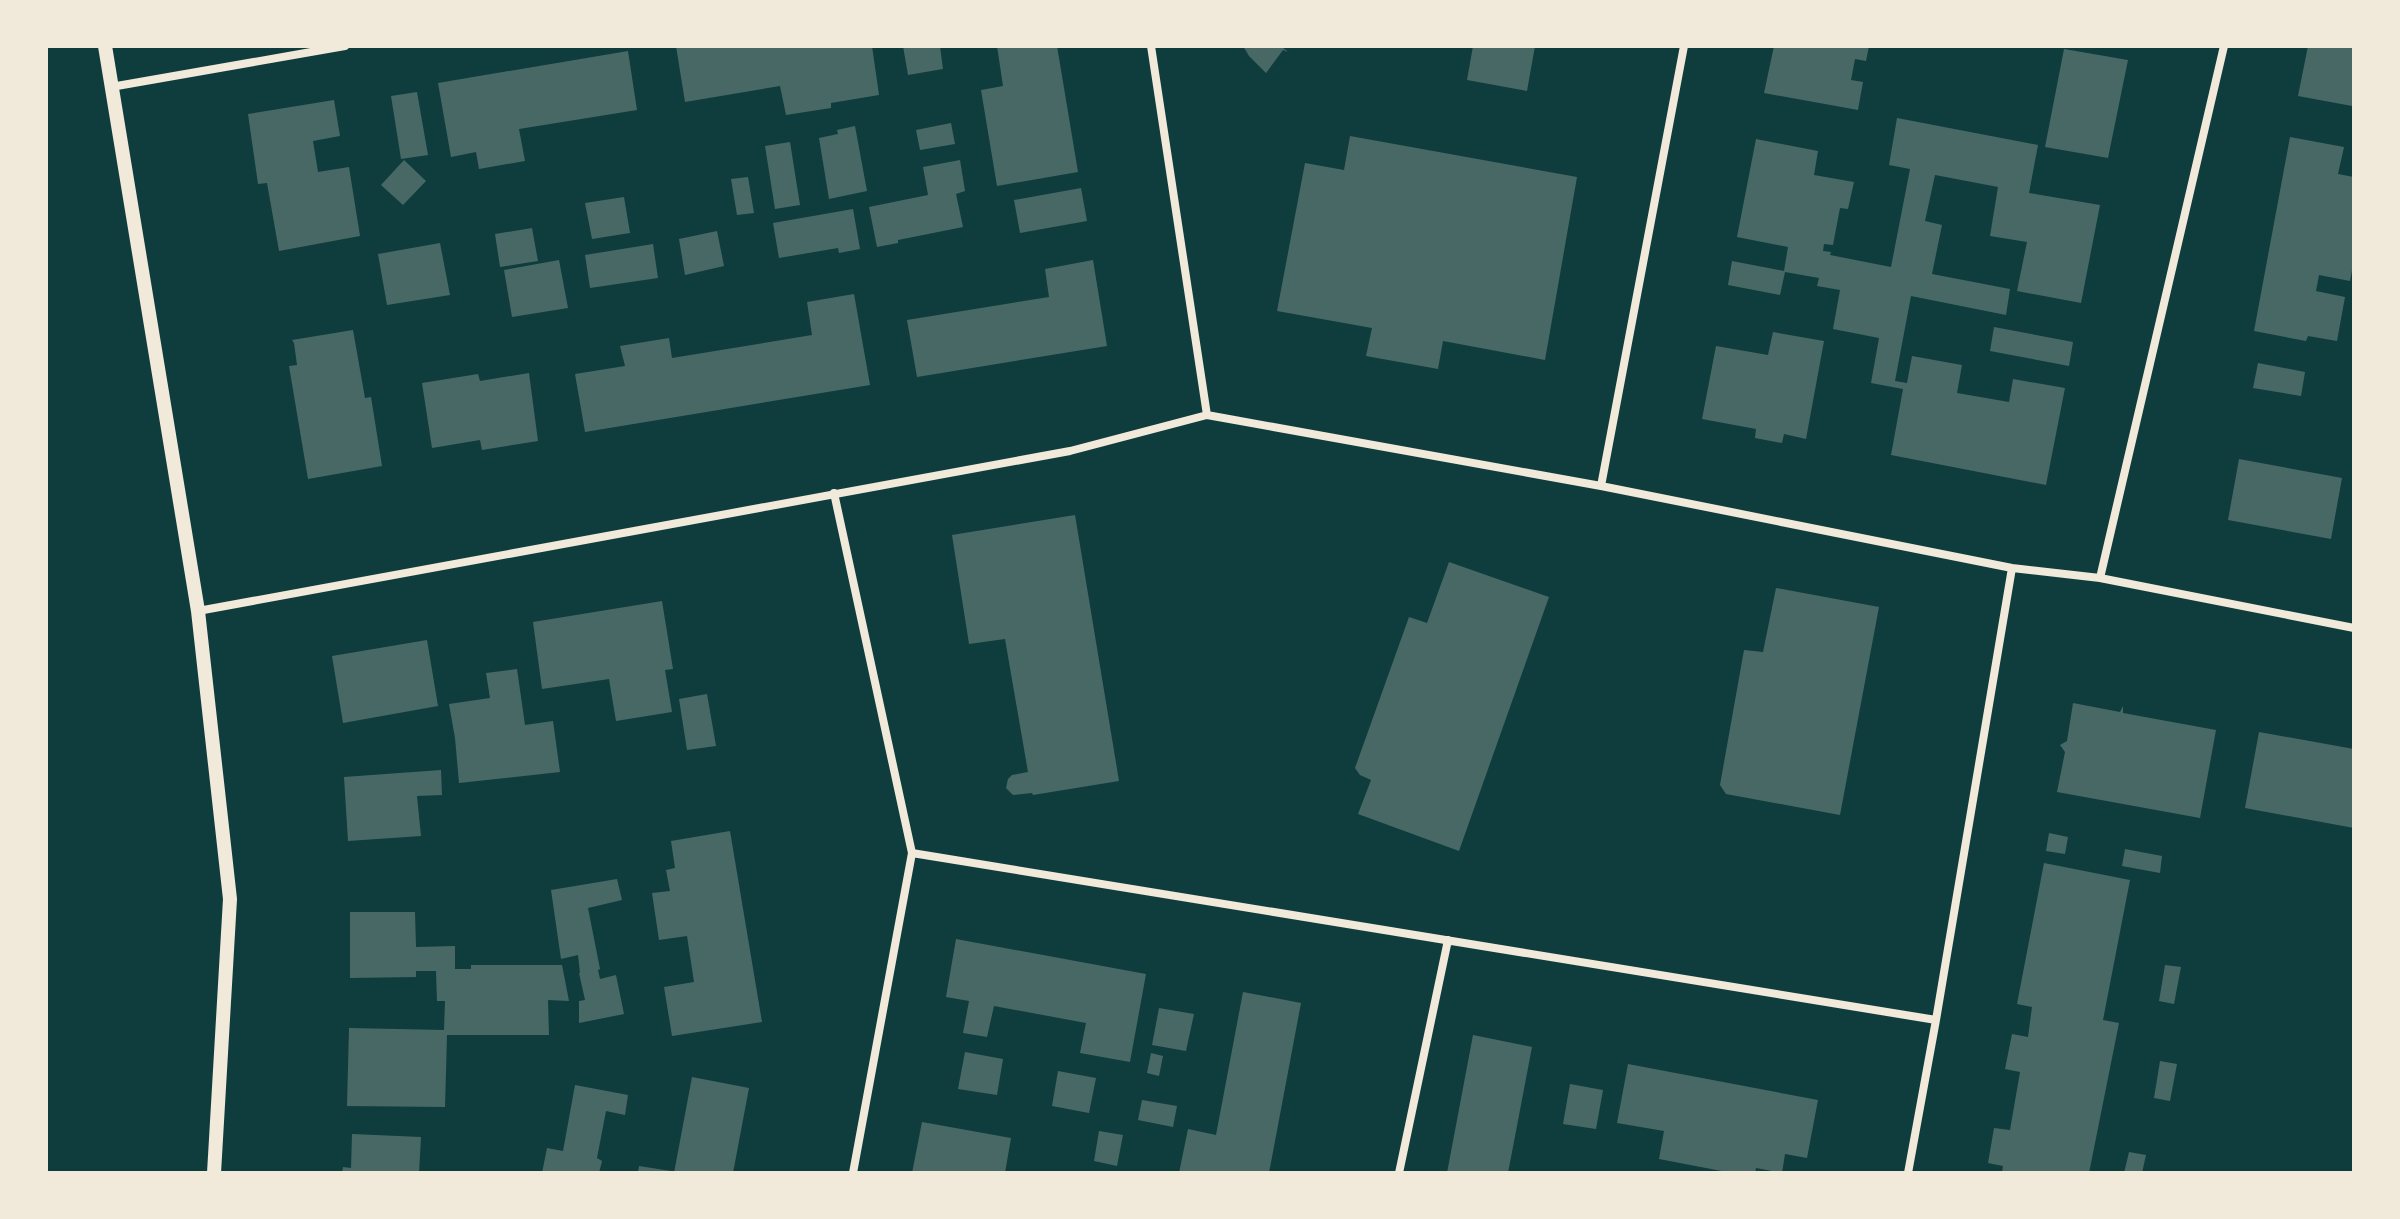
<svg xmlns="http://www.w3.org/2000/svg" width="2400" height="1219" viewBox="0 0 2400 1219" font-family="'IBM Plex Serif',serif">
	<rect width="100%" height="100%" fill="#0f3d3e"/>
	<path fill="#486865" d="M 676,46 L 872,46 L 879,95 L 831,103 L 831,108 L 786,115 L 780,86 L 685,102 Z
		M 903,46 L 940,46 L 943,69 L 908,75 Z
		M 997,46 L 1057,46 L 1078,172 L 997,186 L 981,90 L 1003,86 Z
		M 1243,46 L 1281,46 L 1288,52 L 1283,50 L 1266,73 L 1249,56 Z
		M 1473,46 L 1535,46 L 1527,91 L 1467,80 Z
		M 1774,46 L 1869,46 L 1866,61 L 1855,59 L 1851,80 L 1863,82 L 1858,110 L 1764,93 Z
		M 2308,46 L 2354,46 L 2354,92 L 2352,106 L 2298,96 Z
		M 2064,49 L 2128,60 L 2108,158 L 2045,147 Z
		M 628,51 L 637,110 L 519,129 L 525,161 L 479,169 L 476,152 L 451,157 L 438,83 Z
		M 417,92 L 428,155 L 401,159 L 391,96 Z
		M 334,100 L 340,136 L 313,141 L 318,172 L 349,167 L 360,236 L 279,251 L 267,183 L 258,184 L 248,114 Z
		M 1897,118 L 2038,145 L 2029,193 L 2100,205 L 2081,303 L 2017,291 L 2027,242 L 1990,236 L 1998,187 L 1935,175 L 1925,221 L 1942,225 L 1932,274 L 2010,289 L 2006,315 L 1911,296 L 1895,381 L 1907,383 L 1912,356 L 1962,365 L 1957,393 L 2009,402 L 2013,379 L 2065,388 L 2046,485 L 1891,455 L 1903,389 L 1871,383 L 1879,338 L 1833,329 L 1840,290 L 1817,286 L 1819,278 L 1785,272 L 1780,295 L 1728,285 L 1732,261 L 1784,271 L 1788,247 L 1737,237 L 1756,139 L 1818,151 L 1814,175 L 1854,182 L 1848,209 L 1840,208 L 1833,245 L 1824,244 L 1823,251 L 1831,252 L 1830,255 L 1891,267 L 1910,169 L 1889,165 Z
		M 951,123 L 955,144 L 920,150 L 916,130 Z
		M 855,126 L 867,191 L 829,199 L 819,138 L 838,134 L 837,130 Z
		M 1350,136 L 1577,177 L 1545,360 L 1443,341 L 1438,369 L 1366,356 L 1372,328 L 1277,311 L 1305,163 L 1344,170 Z
		M 2290,137 L 2344,147 L 2338,174 L 2354,177 L 2354,260 L 2350,281 L 2319,275 L 2316,291 L 2345,297 L 2337,341 L 2308,336 L 2306,341 L 2254,331 Z
		M 790,142 L 800,205 L 775,209 L 765,146 Z
		M 404,160 L 426,181 L 403,205 L 381,185 Z
		M 960,160 L 965,191 L 956,194 L 963,227 L 898,240 L 898,243 L 877,247 L 869,207 L 928,195 L 923,167 Z
		M 748,177 L 754,213 L 737,215 L 731,179 Z
		M 1081,188 L 1087,221 L 1020,233 L 1014,200 Z
		M 624,197 L 630,233 L 592,239 L 585,203 Z
		M 853,209 L 860,249 L 839,253 L 838,248 L 779,258 L 773,223 Z
		M 532,228 L 538,261 L 500,267 L 495,234 Z
		M 717,231 L 724,266 L 685,275 L 679,239 Z
		M 440,243 L 450,295 L 387,305 L 378,254 Z
		M 653,244 L 658,278 L 590,288 L 585,255 Z
		M 559,260 L 568,308 L 512,317 L 504,270 Z
		M 1093,260 L 1107,346 L 917,377 L 907,320 L 1049,297 L 1045,269 Z
		M 854,294 L 870,385 L 585,432 L 575,374 L 625,366 L 620,346 L 669,338 L 672,358 L 812,335 L 807,302 Z
		M 1994,327 L 2073,342 L 2069,366 L 1990,351 Z
		M 353,330 L 365,398 L 371,397 L 382,466 L 308,479 L 289,366 L 297,365 L 294,343 L 292,340 Z
		M 1773,332 L 1824,341 L 1806,439 L 1784,434 L 1782,443 L 1755,438 L 1756,429 L 1702,419 L 1716,346 L 1768,355 Z
		M 2258,363 L 2305,372 L 2301,396 L 2253,388 Z
		M 529,373 L 538,441 L 482,450 L 480,440 L 432,448 L 422,383 L 478,374 L 480,381 Z
		M 2239,459 L 2342,478 L 2331,539 L 2228,520 Z
		M 1075,515 L 1119,781 L 1033,795 L 1032,793 L 1013,795 L 1006,788 L 1008,779 L 1012,775 L 1028,772 L 1005,639 L 969,644 L 952,535 Z
		M 1449,562 L 1549,597 L 1459,851 L 1358,814 L 1371,780 L 1360,775 L 1355,768 L 1409,617 L 1427,623 Z
		M 1776,588 L 1879,607 L 1840,815 L 1726,794 L 1720,785 L 1744,650 L 1763,652 Z
		M 662,601 L 673,669 L 665,670 L 672,712 L 616,721 L 609,679 L 542,689 L 533,622 Z
		M 427,640 L 438,706 L 343,723 L 332,656 Z
		M 517,669 L 525,725 L 553,721 L 560,772 L 459,783 L 455,738 L 449,704 L 490,698 L 486,673 Z
		M 707,694 L 716,746 L 687,750 L 679,699 Z
		M 2073,703 L 2120,712 L 2123,706 L 2123,713 L 2216,730 L 2200,818 L 2057,792 L 2065,752 L 2060,745 L 2067,741 Z
		M 2259,732 L 2354,749 L 2354,828 L 2245,808 Z
		M 441,770 L 442,795 L 417,796 L 421,836 L 348,841 L 344,777 Z
		M 730,831 L 762,1022 L 672,1036 L 664,987 L 694,982 L 687,936 L 659,940 L 652,893 L 670,891 L 666,870 L 675,868 L 671,841 Z
		M 2049,833 L 2068,837 L 2065,854 L 2046,851 Z
		M 2125,849 L 2162,856 L 2160,873 L 2122,866 Z
		M 2044,863 L 2130,880 L 2103,1020 L 2119,1023 L 2089,1173 L 2002,1173 L 2003,1166 L 1988,1163 L 1994,1128 L 2010,1130 L 2020,1072 L 2005,1069 L 2012,1034 L 2028,1037 L 2032,1007 L 2017,1004 Z
		M 617,879 L 622,900 L 588,908 L 600,969 L 598,970 L 600,979 L 616,975 L 624,1014 L 579,1023 L 579,1001 L 585,1000 L 579,973 L 580,973 L 578,955 L 561,959 L 551,890 Z
		M 350,912 L 415,912 L 416,947 L 455,946 L 455,969 L 471,969 L 471,965 L 562,965 L 569,1001 L 548,1000 L 549,1035 L 447,1035 L 445,1107 L 347,1106 L 349,1028 L 444,1030 L 445,1001 L 437,1001 L 436,971 L 416,971 L 416,977 L 350,978 Z
		M 956,939 L 1146,974 L 1130,1062 L 1080,1053 L 1086,1023 L 994,1006 L 987,1037 L 963,1033 L 969,1001 L 946,997 Z
		M 2165,965 L 2181,967 L 2174,1004 L 2159,1001 Z
		M 1243,992 L 1301,1003 L 1269,1173 L 1179,1173 L 1188,1129 L 1216,1135 Z
		M 1159,1008 L 1194,1014 L 1186,1051 L 1152,1045 Z
		M 1473,1035 L 1532,1047 L 1508,1173 L 1447,1173 Z
		M 965,1052 L 1003,1059 L 997,1095 L 958,1089 Z
		M 1151,1053 L 1163,1056 L 1159,1076 L 1147,1073 Z
		M 2160,1061 L 2177,1064 L 2170,1101 L 2154,1098 Z
		M 1628,1064 L 1818,1100 L 1807,1158 L 1785,1154 L 1782,1173 L 1756,1168 L 1755,1173 L 1732,1173 L 1659,1159 L 1664,1131 L 1617,1123 Z
		M 1058,1071 L 1096,1078 L 1089,1113 L 1052,1106 Z
		M 692,1077 L 749,1088 L 733,1173 L 674,1173 Z
		M 1570,1084 L 1603,1090 L 1596,1129 L 1563,1124 Z
		M 575,1085 L 628,1095 L 625,1115 L 606,1111 L 597,1158 L 602,1161 L 599,1173 L 542,1173 L 547,1148 L 563,1151 Z
		M 1142,1100 L 1177,1106 L 1173,1127 L 1138,1120 Z
		M 922,1122 L 1011,1138 L 1005,1173 L 912,1173 Z
		M 1099,1131 L 1123,1135 L 1117,1166 L 1094,1161 Z
		M 352,1134 L 421,1137 L 419,1173 L 342,1173 L 343,1167 L 351,1168 Z
		M 2129,1152 L 2146,1155 L 2142,1173 L 2124,1173 Z
		M 639,1166 L 671,1171 L 670,1173 L 638,1173 Z"/>
	<g fill="none" stroke-linecap="round" stroke-linejoin="round">
		<path stroke="#f1e9da" stroke-width="8" d="M 1151,46 L 1207,415
			M 111,87 L 345,46
			M 1601,486 L 1684,46
			M 834,493 L 912,853 L 853,1173
			M 2100,578 L 2224,46
			M 198,611 L 1070,451 L 1207,415 L 1601,486 L 2012,568 L 2100,578 L 2354,628
			M 912,853 L 1936,1020
			M 1399,1173 L 1448,940
			M 1908,1173 L 1936,1020 L 2012,568"/>
		<path stroke="#f1e9da" stroke-width="14" d="M 105,46 L 198,611 L 230,899 L 214,1173"/>
	</g>
	<rect width="2400" height="1219" fill="none" stroke="#f1e9da" stroke-width="96"/>
</svg>
